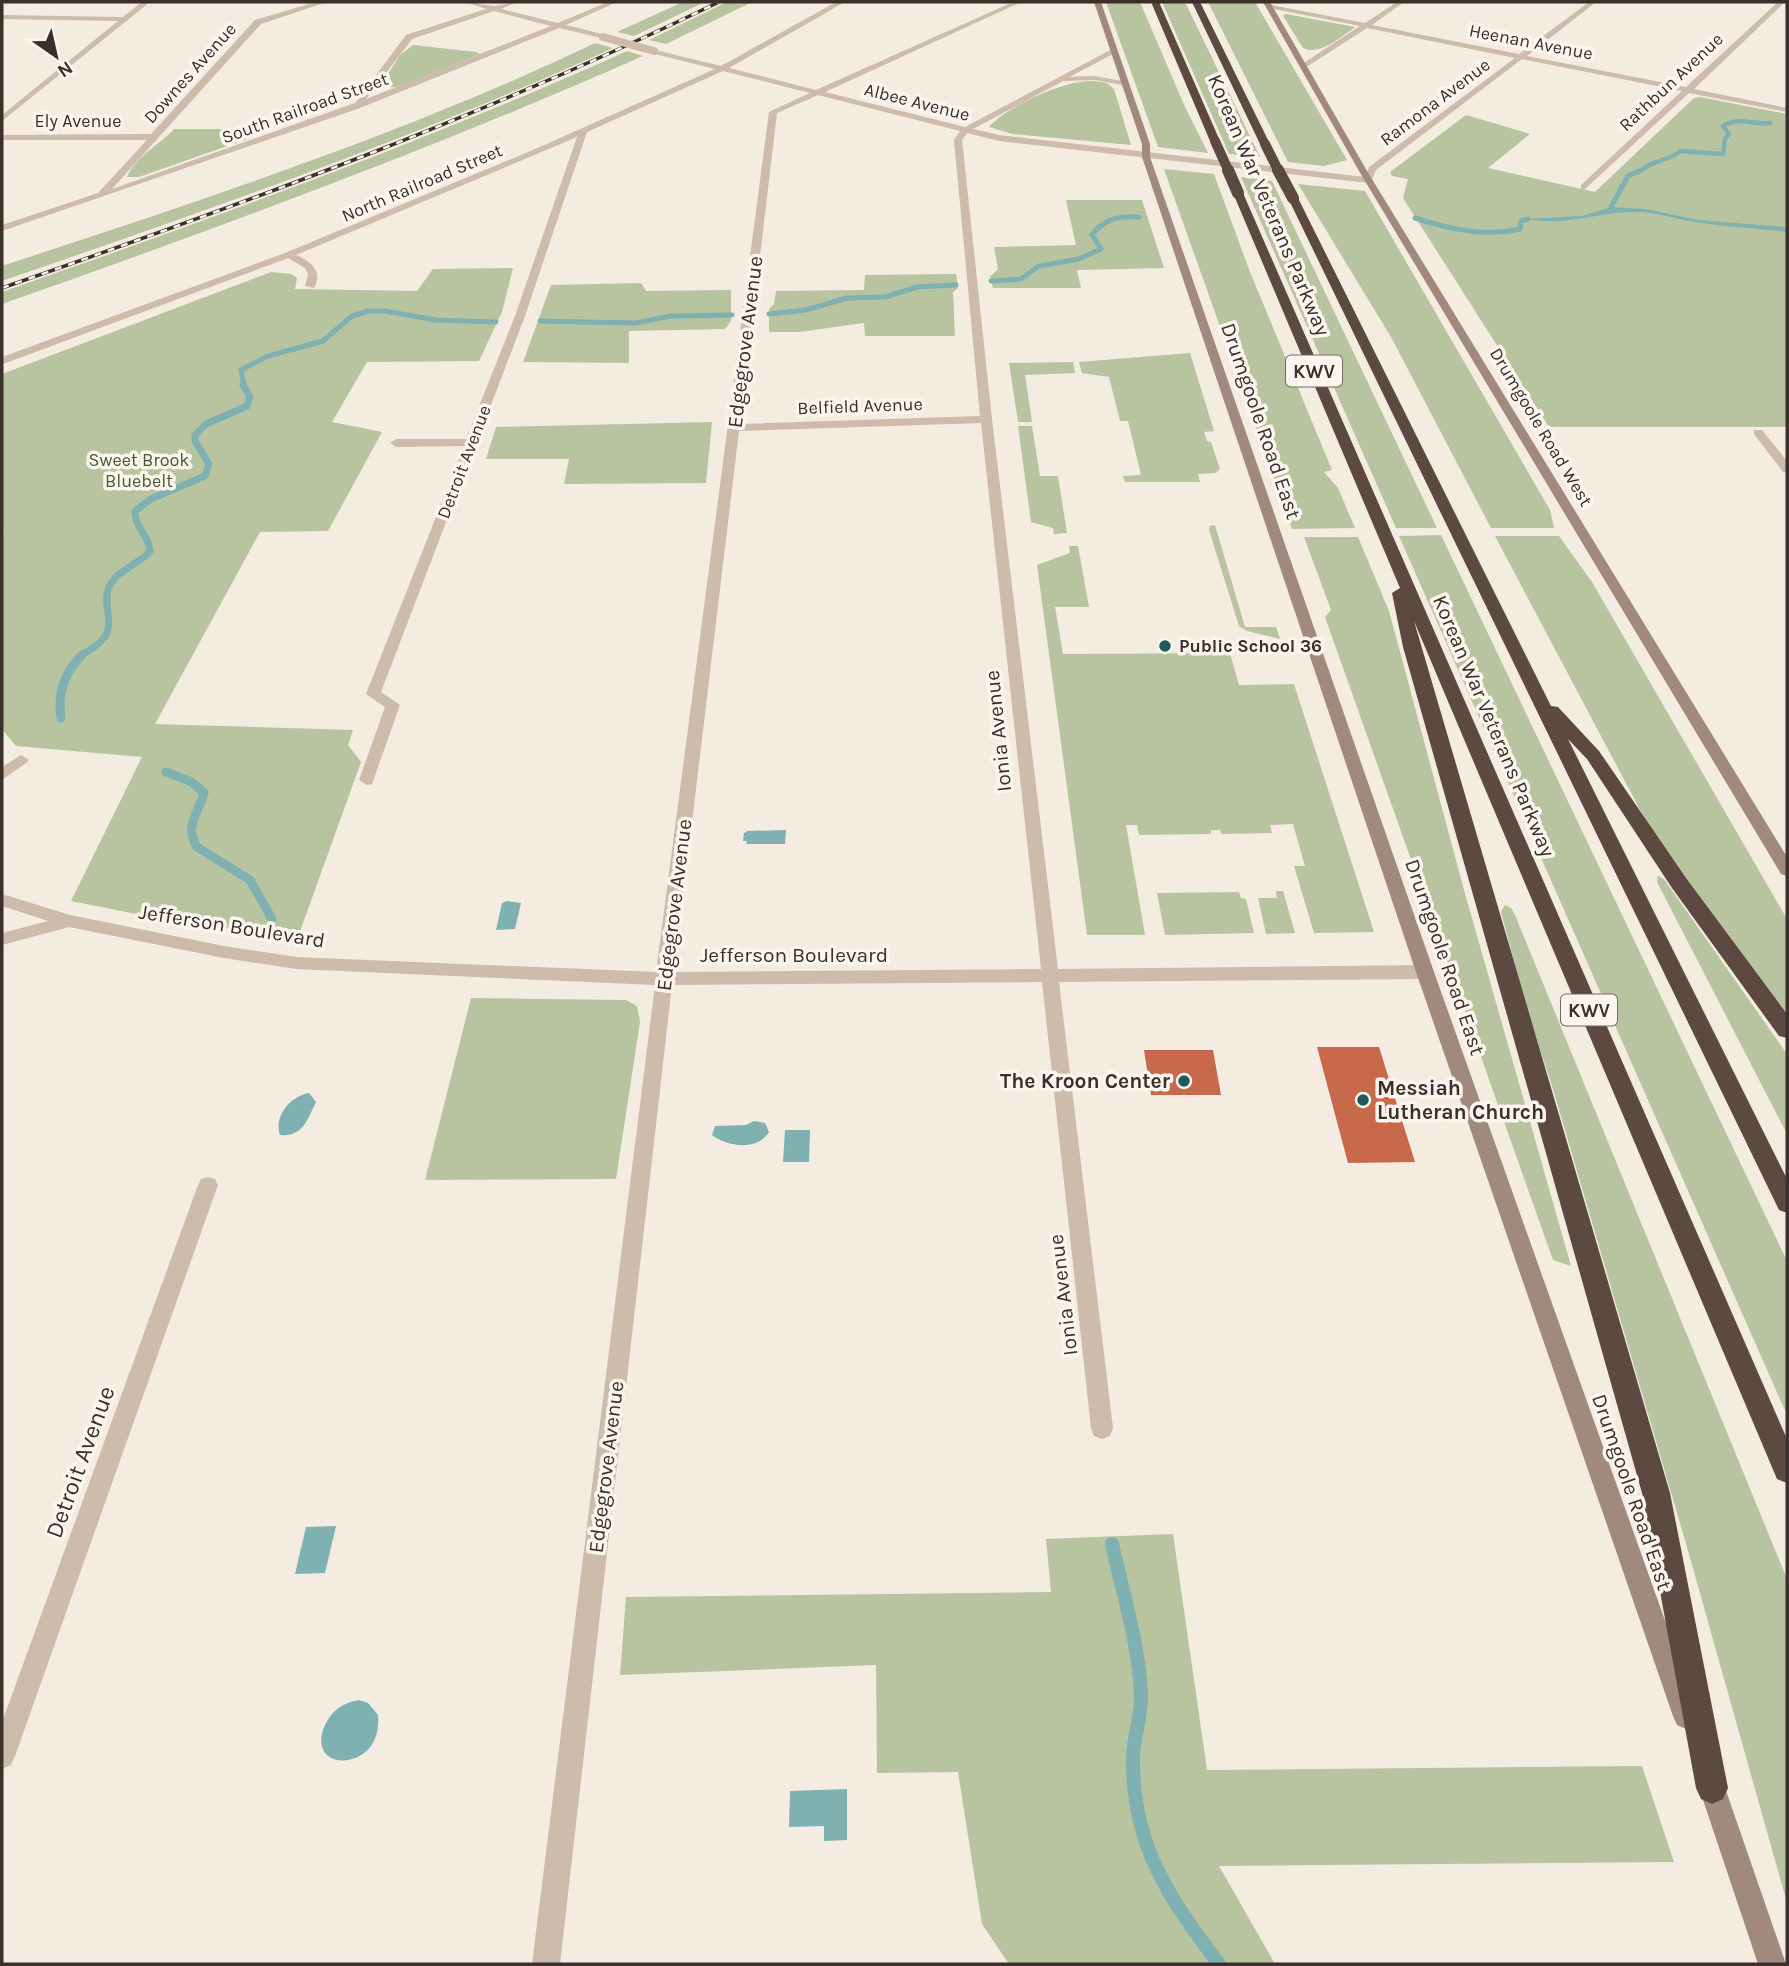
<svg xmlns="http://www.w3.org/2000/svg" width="1789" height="1966" viewBox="0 0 1789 1966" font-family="Karla,sans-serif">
	<rect width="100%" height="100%" fill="#f4ebe1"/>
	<path fill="#b8c4a0" d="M 683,2 L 705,2 L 634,36 L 617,32 Z
		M 727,2 L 752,2 L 666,44 L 649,40 Z
		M 1106,2 L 1140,2 L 1185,107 L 1208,153 L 1158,147 Z
		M 1162,2 L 1185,2 L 1260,157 L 1229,154 Z
		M 1208,2 L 1255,2 L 1347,160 L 1324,166 L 1288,162 Z
		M 1286,14 L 1355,27 C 1341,37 1320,56 1303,48 L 1283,16 Z
		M 595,43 L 613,48 C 415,138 208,210 2,281 L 2,266 C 202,200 405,134 595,43 Z
		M 413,45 L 476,52 L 480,54 L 397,87 L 379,88 L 400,55 Z
		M 627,51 L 643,56 C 433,149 218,228 2,304 L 2,292 C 213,218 423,143 627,51 Z
		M 1094,81 L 1107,83 L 1114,89 L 1131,145 L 1012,134 L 989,127 C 1006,107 1065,79 1094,81 Z
		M 1700,97 L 1787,114 L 1787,427 L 1549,427 L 1403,198 L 1408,179 L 1392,176 L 1390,172 L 1466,115 L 1530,134 L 1488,168 L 1595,192 L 1694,98 Z
		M 174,129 L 255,129 L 251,134 L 253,137 L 139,177 L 127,177 C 137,155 162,143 174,129 Z
		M 1164,169 L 1214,174 L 1250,272 L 1332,470 L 1324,472 L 1338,488 L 1355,528 L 1292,529 Z
		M 1241,177 L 1272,181 L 1437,528 L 1396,528 Z
		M 1298,184 L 1365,191 L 1550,510 L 1554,528 L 1491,528 L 1391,337 Z
		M 1066,200 L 1142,200 L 1164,268 L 1077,270 L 1081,288 L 993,288 L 990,277 L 998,269 L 994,247 L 1076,245 Z
		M 513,268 L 502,312 L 479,361 L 367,362 L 332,422 L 382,432 L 328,531 L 260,532 L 155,724 L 353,730 L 348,745 L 361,762 L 298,937 L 176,922 L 71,901 L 142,757 L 16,746 L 2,729 L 2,536 L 4,532 L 2,532 L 2,374 L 271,272 L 291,274 L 297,278 L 295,289 L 417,291 L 433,269 Z
		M 956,274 L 958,288 L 953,292 L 955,336 L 865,336 L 864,323 L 799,332 L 769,332 L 769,309 L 774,304 L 776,291 L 864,290 L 865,275 Z
		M 641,283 L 646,291 L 731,290 L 731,321 L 725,329 L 629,331 L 629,363 L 523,362 L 551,285 Z
		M 1190,353 L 1214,431 L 1204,432 L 1207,441 L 1211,442 L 1220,469 L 1216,473 L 1198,474 L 1200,482 L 1125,482 L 1123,476 L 1141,475 L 1128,421 L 1120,421 L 1109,377 L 1082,373 L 1079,362 Z
		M 1073,362 L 1075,373 L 1025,375 L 1032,422 L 1018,422 L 1009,363 Z
		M 712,422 L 706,483 L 564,484 L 569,459 L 486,459 L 496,427 Z
		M 1018,426 L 1032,426 L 1040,476 L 1058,476 L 1067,533 L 1054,534 L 1053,528 L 1031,522 Z
		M 1215,525 L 1245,627 L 1276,627 L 1280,639 L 1247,631 L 1239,626 L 1209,530 L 1210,526 Z
		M 1441,535 L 1787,1261 L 1787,1415 L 1399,536 Z
		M 1495,536 L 1559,536 L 1592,582 L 1787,919 L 1787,1018 L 1655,838 Z
		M 1304,537 L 1358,537 L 1389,611 L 1464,890 L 1571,1266 L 1553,1260 L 1325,617 L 1331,610 Z
		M 1069,546 L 1078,546 L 1089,607 L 1055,607 L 1063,654 L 1230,653 L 1239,685 L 1294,684 L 1374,932 L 1314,933 L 1294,866 L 1305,866 L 1293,824 L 1270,825 L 1272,833 L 1222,834 L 1220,830 L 1211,830 L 1211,834 L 1139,835 L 1137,825 L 1126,825 L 1145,935 L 1087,935 L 1037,565 L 1070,553 Z
		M 1658,876 L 1664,879 L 1787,1054 L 1787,1134 L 1657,882 Z
		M 1276,891 L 1283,891 L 1295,933 L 1266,934 L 1258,898 L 1277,898 Z
		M 1239,892 L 1241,898 L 1246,899 L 1254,933 L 1165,935 L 1157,893 Z
		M 1505,905 L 1511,908 L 1515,915 L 1787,1579 L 1787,1903 L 1687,1547 L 1553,1089 L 1525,1003 L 1501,912 Z
		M 471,998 L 626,1000 L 637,1006 L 640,1022 L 616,1179 L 425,1180 Z
		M 1173,1534 L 1207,1770 L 1642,1766 L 1674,1862 L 1219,1866 L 1275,1964 L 1009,1964 L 982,1924 L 958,1772 L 877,1773 L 876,1665 L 620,1675 L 626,1597 L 1051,1592 L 1046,1539 Z"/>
	<path fill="#7fb0b2" d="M 1611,207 L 1646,209 L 1698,220 L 1787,227 L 1787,232 C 1757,228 1726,227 1695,222 C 1675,219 1656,212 1636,212 C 1600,211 1565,227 1528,219 L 1582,216 Z
		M 786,830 L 785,844 L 746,844 L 747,841 L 743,841 L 744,833 L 748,831 Z
		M 507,901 L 521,903 L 515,929 L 496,930 L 502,903 Z
		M 309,1093 L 316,1102 C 307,1120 303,1137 280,1135 C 273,1116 291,1096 309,1093 Z
		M 754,1121 L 765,1123 L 769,1132 C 757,1152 726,1146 712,1135 L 715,1126 L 746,1125 Z
		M 785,1130 L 810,1130 L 809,1162 L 783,1162 Z
		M 336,1526 L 325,1573 L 295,1574 L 306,1527 Z
		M 359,1700 L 368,1703 L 378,1715 C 384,1774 303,1774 325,1725 C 332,1710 343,1703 359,1700 Z
		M 847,1789 L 847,1840 L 824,1841 L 824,1826 L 789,1827 L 790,1791 Z"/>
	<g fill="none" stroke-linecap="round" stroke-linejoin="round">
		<path stroke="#7fb0b2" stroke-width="4.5" d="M 1639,172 C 1651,160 1667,162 1681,151 L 1723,154 L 1725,139 L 1729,134 L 1723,126 C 1740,116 1752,125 1770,123"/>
		<path stroke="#7fb0b2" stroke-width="5" d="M 1611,207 L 1628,176 L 1641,170
			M 1415,218 C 1449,229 1484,237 1520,229 L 1521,221 L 1528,219
			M 991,281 L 1021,279 L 1039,266 L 1079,259 L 1101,249 L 1092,235 C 1104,218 1120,216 1139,217
			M 769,314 L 806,310 L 847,298 L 885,297 L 917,287 L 956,285
			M 540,321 L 635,323 L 671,316 L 732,315
			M 244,386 L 241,370 L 268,356 L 323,341 L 352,316 L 368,311 L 385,311 L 435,320 L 496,322"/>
		<path stroke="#7fb0b2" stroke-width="7" d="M 80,657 C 87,651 96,647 102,640 C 117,625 101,604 109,587 C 116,570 139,565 150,551 C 149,535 134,527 135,511 L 151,499 L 205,476 L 209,464 L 195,441 L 195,435 L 206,424 L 247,406 L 250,397 L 243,385"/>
		<path stroke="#7fb0b2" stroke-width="9" d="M 61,718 C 57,693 64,673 82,655
			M 166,772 L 192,782 L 204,793 C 198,814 184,826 197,847 L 250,880 L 272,919"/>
		<path stroke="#7fb0b2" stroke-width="14" d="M 1112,1544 C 1123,1594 1139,1644 1141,1695 C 1142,1717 1133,1737 1133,1758 C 1132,1845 1169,1898 1219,1964"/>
	</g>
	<path fill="#c8694b" d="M 1317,1047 L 1379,1047 L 1415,1162 L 1348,1163 Z
		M 1144,1050 L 1213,1050 L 1221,1095 L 1151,1095 Z"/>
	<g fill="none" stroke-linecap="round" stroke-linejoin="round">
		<path fill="#cdbbac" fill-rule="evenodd" d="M 142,2 L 150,2 L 2,121 L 2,115 L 118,21 L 2,19 L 2,15 L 123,17 Z
			M 316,2 L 327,2 L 261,24 L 112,189 L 355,103 L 406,35 L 486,9 L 465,2 L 494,6 L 517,2 L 501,9 L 558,23 L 608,2 L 617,2 L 566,25 L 606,35 L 606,39 L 559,28 L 360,108 L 2,231 L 2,225 L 98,193 L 147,140 L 2,140 L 2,135 L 151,134 L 255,20 ZM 494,11 L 551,26 L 366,99 L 412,39 Z
			M 836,2 L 845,2 L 729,68 L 816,90 L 1013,2 L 1021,2 L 825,92 L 965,127 L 1114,48 L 1117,52 L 1069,77 L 1095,76 L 1128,82 L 1128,86 L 1095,80 L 1063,81 L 973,129 L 999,135 L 1365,177 L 1369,167 L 1515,58 L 1367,28 L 1305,68 L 1302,64 L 1360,26 L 1269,8 L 1266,4 L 1365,23 L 1397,2 L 1404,2 L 1372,25 L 1519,54 L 1589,2 L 1596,2 L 1527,56 L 1686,87 L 1778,2 L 1785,2 L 1694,89 L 1787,108 L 1787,112 L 1689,93 L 1584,190 L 1581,189 L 1581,185 L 1682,91 L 1522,59 L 1376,170 L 1372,180 L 1368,183 L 999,141 L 967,133 L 962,140 L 992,419 L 1058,969 L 1425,965 L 1431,967 L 1434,972 L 1431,977 L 1425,979 L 1059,982 L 1113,1428 L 1110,1436 L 1102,1439 L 1094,1436 L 1091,1428 L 1042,982 L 672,985 L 560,1964 L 532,1964 L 655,985 L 296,969 L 224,958 L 69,927 L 2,945 L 2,933 L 48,921 L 2,906 L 2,894 L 70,915 L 224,946 L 296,957 L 656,972 L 769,112 L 810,93 L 723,71 L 587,132 L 525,316 L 381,692 L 400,705 L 372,784 L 367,785 L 359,780 L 385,707 L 366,694 L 464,446 L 396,447 L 390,443 L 396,439 L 466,439 L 515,316 L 577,137 L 296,255 C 312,262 323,271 314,288 L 305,286 L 308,274 L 305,268 L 288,258 L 6,363 L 2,364 L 2,357 L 285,253 L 533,150 L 715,69 L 651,53 L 651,49 L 721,66 ZM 818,95 L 960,131 L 954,140 L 980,416 L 740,424 L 777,113 ZM 981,423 L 1041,969 L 674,972 L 739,431 Z
			M 1754,430 L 1762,430 L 1787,461 L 1787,473 L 1783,472 L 1754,434 Z
			M 21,755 L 29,760 L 26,763 L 2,780 L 2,767 Z
			M 208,1177 L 215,1179 L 218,1185 L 15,1756 L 11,1765 L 2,1769 L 2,1722 L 198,1185 L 201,1179 Z"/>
		<path fill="#a18a7d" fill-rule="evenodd" d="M 1094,2 L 1101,2 L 1150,144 L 1150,157 L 1434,972 L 1699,1716 L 1695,1725 L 1686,1729 L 1677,1725 L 1673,1716 L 1416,972 L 1142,157 L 1142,144 Z
			M 1263,2 L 1270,2 L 1367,171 L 1787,857 L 1787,876 L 1781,874 L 1359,171 Z
			M 1710,1769 L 1719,1773 L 1723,1782 L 1786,1964 L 1758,1964 L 1697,1782 L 1701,1773 Z"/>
		<path fill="#5c4a42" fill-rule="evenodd" d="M 1151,2 L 1159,2 L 1220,141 L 1219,143 L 1210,141 Z
			M 1192,2 L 1200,2 L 1270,144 L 1269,146 L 1260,144 Z
			M 1238,190 L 1243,193 L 1787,1439 L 1787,1483 L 1777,1479 L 1414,621 L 1670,1493 L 1728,1788 L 1723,1799 L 1712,1804 L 1701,1799 L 1696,1788 L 1642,1493 L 1403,647 L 1392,593 L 1400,588 L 1233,193 Z
			M 1289,196 L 1298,198 L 1551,706 L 1558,707 L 1599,751 L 1686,878 L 1787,1014 L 1787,1038 L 1779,1036 L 1672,888 L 1587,759 L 1568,739 L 1787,1179 L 1787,1213 L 1779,1210 L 1288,198 Z"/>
		<g stroke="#3b302b" stroke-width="3.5">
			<path id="rail" d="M 2,288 C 246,203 487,115 719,2"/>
		</g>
		<use href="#rail" stroke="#fbf5ee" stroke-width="2.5" stroke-dasharray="7" stroke-linecap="butt"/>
		<path stroke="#cdbbac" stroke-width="8" d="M 603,37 L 654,51"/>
		<path stroke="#5c4a42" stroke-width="10" d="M 1215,141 L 1229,172
			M 1265,144 L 1279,172"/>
		<path stroke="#5c4a42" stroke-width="12" d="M 1228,170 L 1238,193
			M 1278,170 L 1293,198"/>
	</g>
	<g fill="#1f5a5e" stroke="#fbf5ee" stroke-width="2.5">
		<circle cx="1165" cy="646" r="7"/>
		<circle cx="1184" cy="1081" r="7"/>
		<circle cx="1363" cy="1100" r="7"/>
	</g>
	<g text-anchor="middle" stroke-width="7" stroke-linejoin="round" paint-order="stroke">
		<g font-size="18" fill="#3b302b" stroke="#fbf5ee">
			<text transform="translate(1531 42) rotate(11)" y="6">Heenan Avenue</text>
			<text transform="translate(190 73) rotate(-48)" y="6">Downes Avenue</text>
			<text transform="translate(1671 82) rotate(-43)" y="6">Rathbun Avenue</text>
			<text transform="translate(917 102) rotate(14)" y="6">Albee Avenue</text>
			<text transform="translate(1435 102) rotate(-37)" y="6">Ramona Avenue</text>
			<text transform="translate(305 108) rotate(-20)" y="6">South Railroad Street</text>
			<text x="78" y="127">Ely Avenue</text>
			<text transform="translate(422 183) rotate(-23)" y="6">North Railroad Street</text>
			<text transform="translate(860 406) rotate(-2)" y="6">Belfield Avenue</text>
			<text transform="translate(1541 427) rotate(59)" y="6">Drumgoole Road West</text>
			<text transform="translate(464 462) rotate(-69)" y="6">Detroit Avenue</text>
		</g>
		<g font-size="18" fill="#4a5a2e" stroke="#fbf5ee">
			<text x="139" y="466">Sweet Brook<tspan x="139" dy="21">Bluebelt</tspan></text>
		</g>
		<g font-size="18" font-weight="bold" fill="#3b302b" stroke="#fbf5ee" text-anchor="start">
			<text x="1179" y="652">Public School 36</text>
		</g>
		<g fill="#fbf5ee" stroke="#756b66" stroke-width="2">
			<rect x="1286" y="355.5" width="56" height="31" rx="5"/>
			<rect x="1561" y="994.5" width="56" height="31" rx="5"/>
		</g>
		<g font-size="19" font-weight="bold" fill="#3b302b">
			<text x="1314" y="378">KWV</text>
			<text x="1589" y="1017">KWV</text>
		</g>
		<g font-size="21" fill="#3b302b" stroke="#fbf5ee">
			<text transform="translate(1269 205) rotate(67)" y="7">Korean War Veterans Parkway</text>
			<text transform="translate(745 342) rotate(-83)" y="7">Edgegrove Avenue</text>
			<text transform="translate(1261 421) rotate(71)" y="7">Drumgoole Road East</text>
			<text transform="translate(1494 726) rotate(67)" y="7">Korean War Veterans Parkway</text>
			<text transform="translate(998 731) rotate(-96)" y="7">Ionia Avenue</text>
			<text transform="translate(674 905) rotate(-83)" y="7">Edgegrove Avenue</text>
			<text transform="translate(232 926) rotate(9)" y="7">Jefferson Boulevard</text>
			<text x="794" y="962">Jefferson Boulevard</text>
			<text transform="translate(1445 957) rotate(71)" y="7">Drumgoole Road East</text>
			<text transform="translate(1063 1295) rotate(-97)" y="7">Ionia Avenue</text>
			<text transform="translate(606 1467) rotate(-83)" y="7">Edgegrove Avenue</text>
			<text transform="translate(1632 1492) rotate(71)" y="7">Drumgoole Road East</text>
		</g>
		<g font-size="21" font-weight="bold" fill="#3b302b" stroke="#fbf5ee" text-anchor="end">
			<text x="1170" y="1088">The Kroon Center</text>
			<text x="1377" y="1095" text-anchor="start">Messiah<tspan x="1377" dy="24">Lutheran Church</tspan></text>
		</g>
		<g font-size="24" fill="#3b302b" stroke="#fbf5ee">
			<text transform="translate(80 1462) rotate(-70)" y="8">Detroit Avenue</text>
		</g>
	</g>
	<rect width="1789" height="1966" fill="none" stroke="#3b302b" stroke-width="7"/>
	<g transform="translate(56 56) rotate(146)" stroke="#fbf5ee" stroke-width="5" paint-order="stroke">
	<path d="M0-5L12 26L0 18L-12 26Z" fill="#3b302b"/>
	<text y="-10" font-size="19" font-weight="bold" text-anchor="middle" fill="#3b302b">N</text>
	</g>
</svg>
